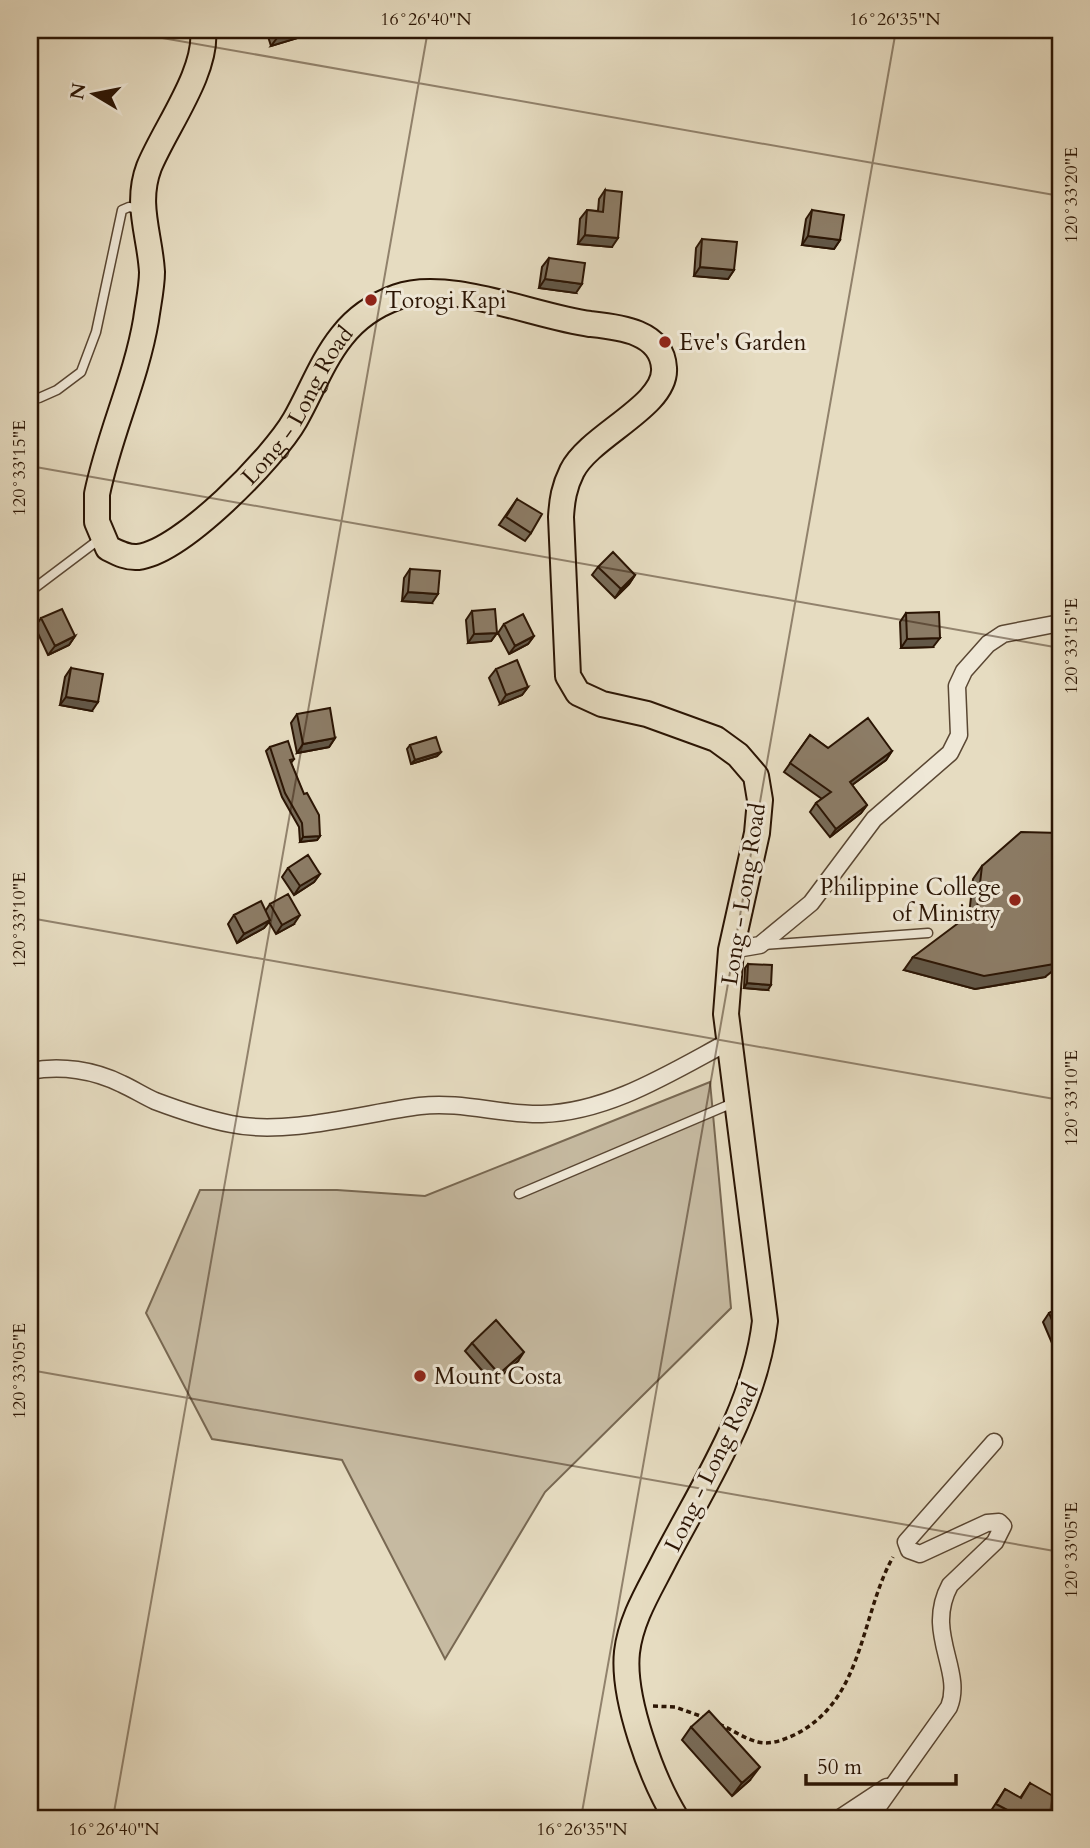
<svg xmlns="http://www.w3.org/2000/svg" width="1090" height="1848" viewBox="0 0 1090 1848" font-family="Cardo,serif">
	<rect width="100%" height="100%" fill="#e6dcc1"/>
	<filter id="stains"><feTurbulence type="fractalNoise" baseFrequency=".00286" numOctaves="4"/><feColorMatrix values="0 0 0 0 .2 0 0 0 0 .09 0 0 0 0 .02 0 0 0 .5 -.17"/></filter>
	<radialGradient id="worn" r=".72"><stop offset=".6" stop-color="#630" stop-opacity="0"/><stop offset="1" stop-color="#630" stop-opacity=".3"/></radialGradient>
	<path fill="#c6baa1" stroke="#786852" stroke-width="2" d="M 710,1082 L 731,1308 L 545,1492 L 445,1659 L 342,1460 L 212,1439 L 146,1313 L 200,1190 L 337,1190 L 425,1196 Z"/>
	<g fill="none" stroke-linecap="round" stroke-linejoin="round">
		<g stroke="#5a4733" stroke-width="11">
			<path id="lane" d="M 39,398 L 57,390 L 81,372 L 96,332 L 122,210 L 129,207 L 139,209
				M 32,590 L 101,538
				M 763,945 L 928,933
				M 519,1194 L 733,1103"/>
		</g>
		<g stroke="#5a4733" stroke-width="19">
			<path id="street" d="M 731,950 L 760,945 L 811,903 L 874,819 L 950,753 L 959,735 L 957,686 L 964,671 L 988,644 L 1003,634 L 1060,623
				M 30,1071 C 61,1065 94,1070 122,1084 C 133,1089 144,1096 155,1101 C 179,1110 206,1119 231,1124 C 287,1136 365,1113 420,1106 C 462,1101 501,1115 542,1114 C 609,1112 670,1073 728,1042
				M 840,1818 L 887,1787
				M 870,1818 L 949,1707 C 964,1670 924,1633 950,1585 L 995,1542 L 1003,1526 L 999,1522 L 987,1523 L 920,1554 L 909,1550 L 906,1542 L 994,1442"/>
		</g>
		<g stroke="#2b1504" stroke-width="28">
			<g id="primary">
				<path id="s1" d="M 203,30 C 208,71 165,128 149,167 C 135,204 150,235 152,272 C 152,287 148,305 146,320 C 136,379 109,435 97,494 L 97,522 L 108,548 C 118,553 127,558 138,557 C 182,552 274,457 295,420 C 311,392 322,361 342,336 C 356,318 375,305 397,297 C 448,278 536,317 590,324 C 618,327 662,331 664,368 C 667,406 590,435 572,471 C 564,487 562,500 561,517 L 568,676 L 578,693 L 602,704 L 647,714 L 716,739 L 738,755 L 756,776 L 760,800 L 757,833 L 731,950 L 726,1014 L 765,1321 C 755,1407 705,1483 665,1559 C 650,1589 631,1618 627,1652 C 622,1698 652,1779 676,1818"/>
			</g>
		</g>
		<path stroke="#2b1504" stroke-width="3.5" stroke-dasharray="5 3.5" stroke-linecap="butt" d="M 653,1706 L 675,1707 L 706,1718
			M 719,1724 C 731,1729 745,1739 758,1742 C 771,1745 783,1740 794,1735 C 864,1701 860,1616 893,1557"/>
		<use href="#lane" stroke="#efe8d7" stroke-width="8"/>
		<use href="#street" stroke="#efe8d7" stroke-width="16"/>
		<use href="#primary" stroke="#e6dcc1" stroke-width="24"/>
	</g>
	<path fill="#786b58" stroke="#2b1504" stroke-width="2" d="M 266,30 L 306,30 L 301,37 L 271,46 Z
		M 605,190 L 612,247 L 578,244 L 580,219 L 587,210 L 598,211 L 599,199 Z
		M 812,210 L 840,240 L 834,249 L 802,245 L 806,219 Z
		M 702,239 L 734,270 L 728,279 L 694,276 L 696,248 Z
		M 549,258 L 576,293 L 539,288 L 542,267 Z
		M 517,499 L 531,533 L 525,541 L 499,525 Z
		M 598,567 L 635,575 L 629,584 L 615,598 L 592,575 Z
		M 410,569 L 432,603 L 402,601 L 404,578 Z
		M 472,611 L 497,633 L 491,641 L 468,643 L 466,620 Z
		M 906,613 L 933,647 L 901,648 L 900,622 Z
		M 41,618 L 75,636 L 69,645 L 48,655 L 35,627 Z
		M 504,624 L 534,636 L 528,644 L 509,654 L 498,633 Z
		M 71,668 L 92,711 L 60,705 L 65,677 Z
		M 496,669 L 528,687 L 522,695 L 500,704 L 489,678 Z
		M 297,714 L 335,738 L 329,747 L 297,753 L 291,723 Z
		M 810,735 L 828,748 L 892,751 L 886,760 L 852,785 L 867,805 L 861,813 L 830,837 L 810,812 L 816,803 L 822,799 L 784,772 Z
		M 410,745 L 441,752 L 437,756 L 411,764 L 407,749 Z
		M 270,747 L 294,759 L 291,763 L 320,836 L 317,840 L 300,842 L 299,827 L 282,797 L 266,751 Z
		M 982,866 L 1045,977 L 975,989 L 904,970 L 969,915 L 973,879 Z
		M 288,868 L 320,874 L 314,882 L 294,895 L 282,877 Z
		M 270,904 L 294,924 L 276,934 L 269,922 L 264,928 L 237,943 L 228,924 L 234,915 L 266,910 Z
		M 748,964 L 768,990 L 744,988 L 745,968 Z
		M 1060,1308 L 1060,1367 L 1055,1362 L 1058,1357 L 1043,1322 L 1049,1313 Z
		M 472,1343 L 518,1361 L 493,1383 L 465,1351 Z
		M 691,1727 L 750,1780 L 732,1796 L 682,1740 Z
		M 1030,1783 L 1054,1818 L 990,1818 L 987,1817 L 1005,1789 L 1020,1798 Z"/>
	<path fill="#625747" stroke="#2b1504" stroke-width="2" d="M 303,30 L 306,30 L 301,37 L 271,46 L 277,38 Z
		M 643,30 L 666,30 L 663,33 Z
		M 585,235 L 618,238 L 612,247 L 578,244 Z
		M 808,236 L 840,240 L 834,249 L 802,245 Z
		M 700,267 L 734,270 L 728,279 L 694,276 Z
		M 545,279 L 582,284 L 576,293 L 539,288 Z
		M 635,575 L 629,584 L 615,598 L 621,589 Z
		M 408,592 L 438,594 L 432,603 L 402,601 Z
		M 497,633 L 491,641 L 468,643 L 474,634 Z
		M 75,636 L 69,645 L 48,655 L 55,646 Z
		M 534,636 L 528,644 L 509,654 L 515,646 Z
		M 940,638 L 933,647 L 901,648 L 907,639 Z
		M 528,687 L 522,695 L 500,704 L 506,695 Z
		M 66,697 L 98,702 L 92,711 L 60,705 Z
		M 335,738 L 329,747 L 297,753 L 303,744 Z
		M 892,751 L 886,760 L 844,791 L 850,782 Z
		M 441,752 L 437,756 L 411,764 L 415,760 Z
		M 867,805 L 861,813 L 830,837 L 836,829 Z
		M 320,836 L 317,840 L 300,842 L 303,837 Z
		M 320,874 L 314,882 L 294,895 L 300,886 Z
		M 300,915 L 294,924 L 276,934 L 282,925 Z
		M 270,920 L 264,928 L 237,943 L 244,934 Z
		M 913,957 L 1060,959 L 1060,965 L 1045,977 L 975,989 L 904,970 Z
		M 747,983 L 771,985 L 768,990 L 744,988 Z
		M 524,1352 L 518,1361 L 493,1383 L 499,1374 Z
		M 760,1767 L 750,1780 L 732,1796 L 742,1783 Z"/>
	<path fill="#8c7c66" stroke="#2b1504" stroke-width="2" d="M 275,30 L 303,30 L 277,38 Z
		M 605,190 L 622,192 L 618,238 L 585,235 L 587,210 L 603,212 Z
		M 812,210 L 844,215 L 840,240 L 808,236 Z
		M 702,239 L 737,242 L 734,270 L 700,267 Z
		M 549,258 L 585,263 L 582,284 L 545,279 Z
		M 517,499 L 542,514 L 531,533 L 506,517 Z
		M 613,552 L 635,575 L 621,589 L 598,567 Z
		M 410,569 L 440,571 L 438,594 L 408,592 Z
		M 62,609 L 75,636 L 55,646 L 41,618 Z
		M 495,609 L 497,633 L 474,634 L 472,611 Z
		M 939,612 L 940,638 L 907,639 L 906,613 Z
		M 523,614 L 534,636 L 515,646 L 504,624 Z
		M 517,660 L 528,687 L 506,695 L 496,669 Z
		M 71,668 L 103,674 L 98,702 L 66,697 Z
		M 330,708 L 335,738 L 303,744 L 297,714 Z
		M 868,718 L 892,751 L 850,782 L 867,805 L 836,829 L 816,803 L 831,792 L 790,763 L 810,735 L 828,748 Z
		M 436,737 L 441,752 L 415,760 L 410,745 Z
		M 288,741 L 294,759 L 290,760 L 304,794 L 307,793 L 319,815 L 320,836 L 303,837 L 302,823 L 285,793 L 270,747 Z
		M 1021,832 L 1060,833 L 1060,959 L 1054,964 L 984,976 L 913,957 L 977,909 L 982,866 Z
		M 308,855 L 320,874 L 300,886 L 288,868 Z
		M 288,894 L 300,915 L 282,925 L 270,904 Z
		M 261,901 L 270,920 L 244,934 L 234,915 Z
		M 748,964 L 772,965 L 771,985 L 747,983 Z
		M 1060,1308 L 1060,1339 L 1049,1313 Z
		M 496,1320 L 524,1352 L 499,1374 L 472,1343 Z
		M 709,1711 L 760,1767 L 742,1783 L 691,1727 Z
		M 1030,1783 L 1060,1800 L 1060,1808 L 1054,1818 L 1010,1818 L 1013,1813 L 996,1804 L 1005,1789 L 1021,1798 Z"/>
	<path fill="none" stroke="#2b1504" stroke-width="2" stroke-opacity="0.45" d="M 117,30 L 1060,196M 30,466 L 1060,648M 30,918 L 1060,1100M 30,1370 L 1060,1552M 113,1818 L 428,30M 581,1818 L 896,30M 1049,1818 L 1060,1754"/>
	<g fill="#8f2418" stroke="#efe8d7" stroke-width="2.5">
		<circle cx="371" cy="300" r="7"/>
		<circle cx="665" cy="342" r="7"/>
		<circle cx="1015" cy="900" r="7"/>
		<circle cx="420" cy="1376" r="7"/>
	</g>
	<g text-anchor="middle" stroke-width="6" stroke-linejoin="round" paint-order="stroke">
		<g font-size="23" fill="#2b1504" stroke="#efe8d7" text-anchor="start">
			<text x="385" y="308">Torogi Kapi</text>
			<text x="679" y="350">Eve's Garden</text>
			<text x="1001" y="895" text-anchor="end">Philippine College<tspan x="1001" dy="26">of Ministry</tspan></text>
			<text x="434" y="1384">Mount Costa</text>
		</g>
		<g font-size="23" fill="#2b1504" stroke="#efe8d7">
			<text dy="8" stroke="none"><textPath href="#s1" startOffset="798">Long - Long Road</textPath></text>
			<text transform="translate(743 894) rotate(-81)" y="8">Long - Long Road</text>
			<text transform="translate(711 1467) rotate(-64)" y="8">Long - Long Road</text>
		</g>
	</g>
	<rect width="1090" height="1848" fill="none" stroke="#e6dcc1" stroke-width="77"/>
	<g transform="translate(94 94) rotate(280)" stroke="#efe8d7" stroke-width="5" paint-order="stroke">
	<path d="M0-5L12 26L0 18L-12 26Z" fill="#2b1504"/>
	<text y="-10" font-size="19" font-weight="bold" text-anchor="middle" fill="#2b1504">N</text>
	</g>
	<path d="M806 1774v10h150v-10" fill="none" stroke="#2b1504" stroke-width="3.5"/>
	<text x="817" y="1774" font-size="21" fill="#2b1504" stroke="#efe8d7" stroke-width="5" paint-order="stroke">50 m</text>
	<rect x="38" y="38" width="1014" height="1772" fill="none" stroke="#2b1504" stroke-width="2.5"/>
	<g font-size="18" text-anchor="middle" fill="#2b1504">
		<text x="426" y="25">16°26'40"N</text>
		<text x="895" y="25">16°26'35"N</text>
		<text transform="translate(1071 195) rotate(-90)" y="6">120°33'20"E</text>
		<text transform="translate(19 468) rotate(-90)" y="6">120°33'15"E</text>
		<text transform="translate(1071 646) rotate(-90)" y="6">120°33'15"E</text>
		<text transform="translate(19 920) rotate(-90)" y="6">120°33'10"E</text>
		<text transform="translate(1071 1098) rotate(-90)" y="6">120°33'10"E</text>
		<text transform="translate(19 1371) rotate(-90)" y="6">120°33'05"E</text>
		<text transform="translate(1071 1550) rotate(-90)" y="6">120°33'05"E</text>
		<text x="114" y="1835">16°26'40"N</text>
		<text x="582" y="1835">16°26'35"N</text>
	</g>
	<rect width="100%" height="100%" filter="url(#stains)"/>
	<rect width="100%" height="100%" fill="url(#worn)"/>
</svg>
